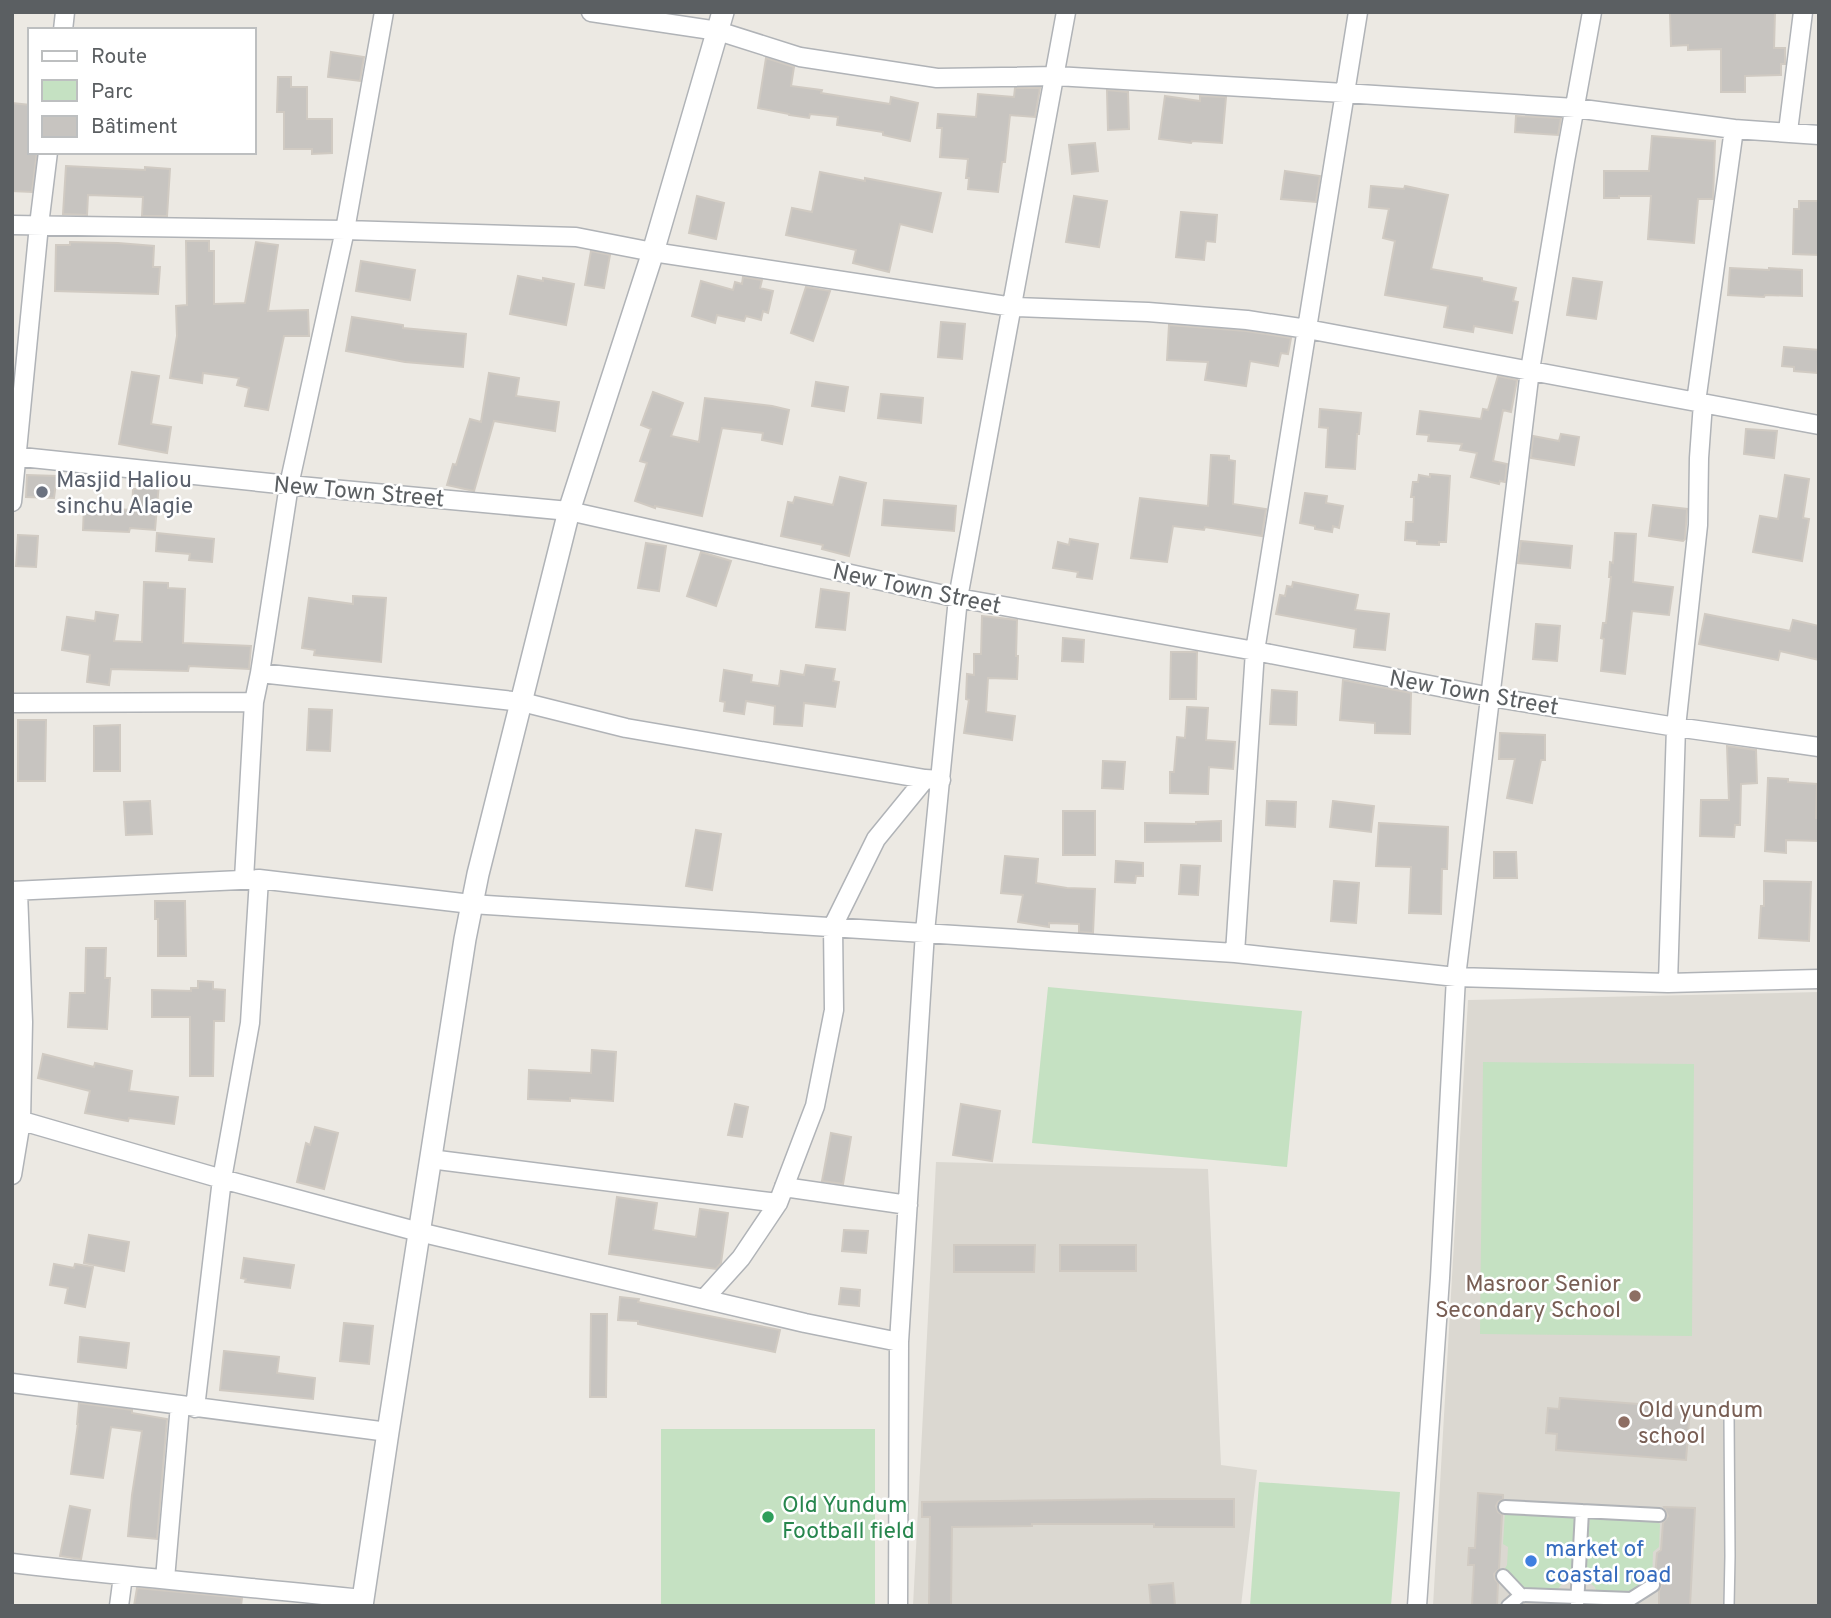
<svg xmlns="http://www.w3.org/2000/svg" width="1831" height="1618" viewBox="0 0 1831 1618" font-family="Overpass,sans-serif">
	<rect width="100%" height="100%" fill="#ece9e3"/>
	<path fill="#dbd8d1" d="M 1819,992 L 1819,1606 L 1433,1606 L 1468,1000 Z
		M 936,1162 L 1208,1169 L 1221,1465 L 1257,1470 L 1241,1606 L 913,1606 Z"/>
	<path fill="#c5e1c2" d="M 1048,987 L 1302,1011 L 1287,1167 L 1032,1143 Z
		M 1483,1062 L 1694,1064 L 1692,1336 L 1480,1334 Z
		M 661,1429 L 875,1429 L 875,1606 L 661,1606 Z
		M 1259,1482 L 1400,1492 L 1391,1606 L 1250,1606 Z
		M 1505,1512 L 1568,1515 L 1573,1517 L 1575,1524 L 1572,1578 L 1563,1582 L 1558,1589 L 1524,1589 L 1504,1570 L 1507,1565 L 1508,1547 L 1503,1544 Z
		M 1590,1517 L 1656,1520 L 1660,1524 L 1659,1547 L 1653,1552 L 1652,1581 L 1631,1595 L 1597,1593 L 1595,1587 L 1585,1579 Z"/>
	<path fill="#c7c4c0" stroke="#d0cac2" stroke-width="2" d="M 1775,12 L 1774,48 L 1785,48 L 1785,64 L 1781,64 L 1781,75 L 1745,76 L 1745,92 L 1721,92 L 1721,49 L 1688,50 L 1688,45 L 1671,46 L 1670,13 Z
		M 331,52 L 364,57 L 360,81 L 328,77 Z
		M 766,58 L 794,67 L 791,86 L 822,90 L 821,93 L 890,104 L 891,97 L 918,103 L 910,141 L 883,135 L 883,132 L 837,125 L 838,117 L 810,114 L 809,118 L 789,115 L 789,114 L 758,108 Z
		M 278,77 L 291,77 L 291,87 L 307,87 L 307,119 L 332,119 L 332,153 L 312,154 L 312,149 L 284,149 L 284,112 L 277,112 Z
		M 1015,88 L 1040,88 L 1035,117 L 1010,115 L 1005,162 L 1002,162 L 998,192 L 968,189 L 969,178 L 966,178 L 968,159 L 940,157 L 942,128 L 937,128 L 938,114 L 976,117 L 978,94 L 1014,97 Z
		M 1107,90 L 1128,92 L 1129,129 L 1108,130 Z
		M 1165,96 L 1200,101 L 1200,96 L 1226,97 L 1222,143 L 1192,141 L 1191,143 L 1159,139 Z
		M 12,103 L 30,105 L 30,152 L 37,152 L 32,192 L 12,191 Z
		M 1516,116 L 1561,118 L 1558,135 L 1515,132 Z
		M 1652,136 L 1715,141 L 1713,199 L 1698,199 L 1694,243 L 1648,239 L 1651,196 L 1619,196 L 1619,198 L 1604,198 L 1604,171 L 1649,171 Z
		M 1095,143 L 1098,171 L 1072,174 L 1069,145 Z
		M 66,166 L 145,170 L 145,167 L 170,169 L 167,216 L 142,216 L 143,197 L 88,195 L 87,215 L 63,214 Z
		M 1285,171 L 1320,176 L 1316,202 L 1281,199 Z
		M 820,172 L 865,181 L 865,178 L 941,193 L 932,232 L 900,224 L 889,272 L 853,263 L 856,250 L 786,235 L 792,208 L 812,212 Z
		M 1371,186 L 1404,189 L 1405,186 L 1448,195 L 1431,269 L 1482,278 L 1482,281 L 1516,288 L 1513,301 L 1518,302 L 1512,333 L 1474,326 L 1473,332 L 1444,327 L 1448,306 L 1385,295 L 1395,241 L 1383,238 L 1389,209 L 1369,207 Z
		M 697,196 L 724,203 L 716,239 L 689,233 Z
		M 1074,196 L 1107,201 L 1099,247 L 1066,242 Z
		M 1799,201 L 1819,201 L 1819,255 L 1793,254 L 1794,209 L 1799,209 Z
		M 1181,212 L 1217,215 L 1215,242 L 1206,241 L 1204,260 L 1176,257 Z
		M 186,241 L 209,241 L 209,251 L 214,251 L 214,304 L 245,303 L 256,242 L 278,245 L 268,311 L 308,310 L 309,336 L 284,336 L 268,410 L 245,406 L 249,388 L 237,385 L 239,378 L 203,373 L 202,383 L 170,378 L 177,336 L 176,306 L 187,305 Z
		M 70,242 L 118,243 L 154,246 L 153,267 L 160,267 L 158,294 L 55,291 L 56,245 L 70,245 Z
		M 591,251 L 610,255 L 604,288 L 585,285 Z
		M 361,261 L 415,270 L 410,300 L 356,291 Z
		M 1730,268 L 1769,270 L 1769,268 L 1802,270 L 1802,296 L 1765,295 L 1764,297 L 1728,295 Z
		M 518,276 L 543,281 L 543,278 L 574,284 L 566,325 L 510,314 Z
		M 743,277 L 762,280 L 760,288 L 773,291 L 768,313 L 763,311 L 761,320 L 746,316 L 744,321 L 717,315 L 715,323 L 692,316 L 701,281 L 733,290 L 735,282 L 742,284 Z
		M 1573,278 L 1602,282 L 1596,319 L 1567,315 Z
		M 806,287 L 830,291 L 813,341 L 791,333 Z
		M 352,317 L 403,325 L 403,328 L 466,334 L 463,367 L 405,362 L 346,351 Z
		M 941,322 L 965,324 L 962,359 L 938,357 Z
		M 1169,325 L 1246,331 L 1291,338 L 1288,354 L 1281,353 L 1278,366 L 1250,361 L 1246,386 L 1205,380 L 1208,362 L 1167,360 Z
		M 1784,347 L 1819,350 L 1817,373 L 1794,371 L 1794,367 L 1782,366 Z
		M 132,372 L 159,376 L 151,424 L 171,427 L 167,453 L 119,444 Z
		M 489,373 L 519,378 L 516,396 L 559,402 L 555,431 L 494,421 L 474,491 L 447,485 L 453,464 L 456,465 L 470,419 L 481,422 Z
		M 1498,376 L 1517,380 L 1511,412 L 1503,410 L 1493,461 L 1507,464 L 1505,482 L 1500,481 L 1499,484 L 1471,477 L 1477,453 L 1460,450 L 1462,444 L 1428,441 L 1429,435 L 1417,434 L 1420,411 L 1481,419 L 1483,409 L 1488,410 Z
		M 816,382 L 848,387 L 844,411 L 812,406 Z
		M 653,392 L 683,403 L 671,436 L 699,442 L 705,398 L 772,406 L 789,410 L 782,444 L 762,440 L 763,433 L 722,428 L 702,516 L 655,506 L 655,508 L 635,501 L 647,463 L 640,461 L 651,429 L 641,425 Z
		M 881,394 L 923,398 L 921,423 L 878,418 Z
		M 1320,409 L 1361,413 L 1359,434 L 1357,434 L 1355,469 L 1326,467 L 1328,428 L 1319,427 Z
		M 1746,429 L 1777,431 L 1774,458 L 1744,454 Z
		M 1561,434 L 1579,437 L 1574,465 L 1531,458 L 1533,436 L 1559,441 Z
		M 1211,455 L 1229,456 L 1229,460 L 1235,461 L 1233,504 L 1266,509 L 1262,536 L 1205,527 L 1204,530 L 1173,526 L 1167,562 L 1131,558 L 1140,498 L 1208,506 Z
		M 1430,474 L 1450,476 L 1446,542 L 1439,542 L 1439,545 L 1417,544 L 1417,541 L 1405,540 L 1406,522 L 1413,522 L 1414,497 L 1411,497 L 1413,482 L 1418,482 L 1419,475 L 1430,477 Z
		M 27,475 L 57,476 L 54,498 L 26,497 Z
		M 1785,475 L 1809,479 L 1803,518 L 1809,519 L 1802,561 L 1753,552 L 1760,516 L 1778,519 Z
		M 840,477 L 866,483 L 849,556 L 822,549 L 823,545 L 781,536 L 788,502 L 793,503 L 795,497 L 833,505 Z
		M 142,481 L 159,483 L 155,530 L 130,528 L 129,532 L 83,530 L 84,507 L 132,510 L 133,489 L 141,489 Z
		M 1305,493 L 1327,496 L 1326,503 L 1343,506 L 1339,528 L 1333,526 L 1332,532 L 1315,529 L 1315,526 L 1300,523 Z
		M 884,500 L 956,506 L 954,531 L 882,525 Z
		M 1653,505 L 1687,509 L 1685,539 L 1683,541 L 1649,536 Z
		M 157,533 L 214,539 L 212,562 L 189,560 L 190,554 L 156,551 Z
		M 1615,533 L 1636,534 L 1633,582 L 1673,587 L 1669,615 L 1632,611 L 1625,674 L 1601,671 L 1604,639 L 1601,638 L 1603,623 L 1606,623 L 1611,577 L 1609,577 L 1610,562 L 1613,563 Z
		M 18,535 L 38,536 L 36,567 L 16,566 Z
		M 1070,539 L 1098,544 L 1092,579 L 1077,577 L 1078,572 L 1053,568 L 1058,542 L 1069,545 Z
		M 1521,541 L 1572,546 L 1570,568 L 1518,563 Z
		M 646,543 L 666,546 L 659,591 L 638,588 Z
		M 701,552 L 731,561 L 716,606 L 687,596 Z
		M 144,582 L 168,583 L 168,588 L 185,589 L 183,643 L 251,646 L 249,669 L 189,666 L 188,671 L 111,669 L 109,685 L 87,682 L 90,655 L 62,650 L 67,617 L 95,621 L 96,612 L 118,615 L 114,641 L 142,642 Z
		M 1293,582 L 1358,595 L 1355,610 L 1389,614 L 1385,650 L 1354,647 L 1356,629 L 1276,614 L 1280,595 L 1285,596 L 1287,586 L 1292,587 Z
		M 821,589 L 849,593 L 845,630 L 816,627 Z
		M 353,596 L 386,598 L 381,662 L 314,655 L 315,650 L 302,648 L 309,598 L 353,604 Z
		M 1705,614 L 1790,631 L 1793,620 L 1819,626 L 1819,660 L 1780,651 L 1778,660 L 1699,644 Z
		M 982,616 L 1017,620 L 1016,656 L 1018,656 L 1017,679 L 988,678 L 986,712 L 1015,716 L 1012,740 L 964,733 L 969,700 L 966,699 L 967,674 L 974,675 L 974,654 L 981,654 Z
		M 1536,624 L 1560,626 L 1557,661 L 1533,659 Z
		M 1063,638 L 1084,640 L 1083,662 L 1062,661 Z
		M 1171,652 L 1197,652 L 1196,699 L 1170,699 Z
		M 806,665 L 835,669 L 833,681 L 839,682 L 835,707 L 804,703 L 802,726 L 774,724 L 775,706 L 746,701 L 744,714 L 724,711 L 725,702 L 720,701 L 724,670 L 752,675 L 751,682 L 779,686 L 781,671 L 804,675 Z
		M 1343,680 L 1411,693 L 1410,734 L 1375,733 L 1375,723 L 1340,720 Z
		M 1272,690 L 1297,692 L 1296,725 L 1270,724 Z
		M 1187,707 L 1208,708 L 1206,740 L 1235,742 L 1233,769 L 1209,767 L 1208,794 L 1170,793 L 1170,772 L 1174,772 L 1177,737 L 1185,738 Z
		M 309,709 L 332,710 L 330,751 L 307,750 Z
		M 18,720 L 46,720 L 45,781 L 18,781 Z
		M 120,725 L 120,771 L 94,771 L 94,726 Z
		M 1500,733 L 1545,735 L 1545,760 L 1541,760 L 1532,803 L 1507,798 L 1515,759 L 1499,759 Z
		M 1727,746 L 1756,750 L 1757,783 L 1741,784 L 1740,825 L 1735,825 L 1734,837 L 1700,836 L 1701,800 L 1729,800 Z
		M 1103,761 L 1125,762 L 1123,789 L 1102,788 Z
		M 1768,778 L 1788,779 L 1788,782 L 1817,784 L 1816,818 L 1819,818 L 1819,841 L 1786,840 L 1786,853 L 1765,851 Z
		M 150,801 L 152,834 L 126,835 L 124,802 Z
		M 1267,801 L 1296,802 L 1295,827 L 1266,825 Z
		M 1333,801 L 1374,806 L 1371,832 L 1330,827 Z
		M 1063,811 L 1095,811 L 1095,855 L 1063,855 Z
		M 1221,821 L 1221,841 L 1145,842 L 1145,823 L 1196,824 L 1196,822 Z
		M 1379,823 L 1448,827 L 1447,869 L 1442,869 L 1441,914 L 1409,913 L 1411,867 L 1376,866 Z
		M 696,830 L 721,834 L 712,890 L 686,886 Z
		M 1494,852 L 1516,852 L 1517,878 L 1494,878 Z
		M 1005,856 L 1038,859 L 1036,883 L 1067,888 L 1095,889 L 1093,933 L 1079,932 L 1079,924 L 1049,923 L 1049,927 L 1018,922 L 1023,895 L 1001,893 Z
		M 1116,861 L 1143,863 L 1143,876 L 1136,876 L 1135,883 L 1115,882 Z
		M 1181,865 L 1200,866 L 1198,895 L 1179,894 Z
		M 1334,881 L 1359,883 L 1356,923 L 1331,921 Z
		M 1764,881 L 1811,882 L 1809,941 L 1759,938 L 1761,906 L 1764,906 Z
		M 155,901 L 185,901 L 186,956 L 158,956 L 158,919 L 155,919 Z
		M 86,948 L 106,948 L 105,978 L 110,978 L 107,1029 L 68,1027 L 70,993 L 85,993 Z
		M 198,981 L 213,982 L 213,989 L 225,990 L 224,1021 L 214,1021 L 213,1076 L 190,1076 L 190,1017 L 152,1017 L 152,990 L 191,991 L 191,988 L 198,988 Z
		M 592,1050 L 616,1052 L 613,1101 L 570,1098 L 570,1101 L 528,1099 L 529,1070 L 591,1073 Z
		M 43,1054 L 94,1067 L 95,1063 L 132,1071 L 129,1091 L 178,1097 L 174,1124 L 129,1118 L 128,1121 L 85,1113 L 90,1091 L 38,1078 Z
		M 735,1104 L 748,1107 L 742,1137 L 728,1135 Z
		M 961,1104 L 1000,1111 L 992,1161 L 953,1155 Z
		M 315,1127 L 338,1133 L 324,1189 L 297,1182 L 306,1143 L 310,1145 Z
		M 831,1133 L 851,1137 L 843,1184 L 822,1181 Z
		M 617,1197 L 657,1203 L 653,1230 L 696,1237 L 700,1209 L 728,1213 L 721,1263 L 716,1269 L 609,1254 Z
		M 844,1230 L 868,1231 L 866,1253 L 842,1251 Z
		M 89,1235 L 129,1242 L 124,1271 L 84,1263 Z
		M 954,1245 L 1035,1245 L 1034,1272 L 954,1272 Z
		M 1060,1245 L 1136,1245 L 1136,1271 L 1060,1271 Z
		M 244,1258 L 294,1265 L 290,1288 L 245,1282 L 246,1279 L 241,1278 Z
		M 54,1264 L 74,1268 L 75,1264 L 93,1267 L 85,1307 L 65,1303 L 68,1288 L 50,1285 Z
		M 841,1288 L 860,1290 L 859,1306 L 839,1304 Z
		M 620,1297 L 639,1299 L 638,1302 L 780,1330 L 775,1352 L 638,1324 L 638,1321 L 618,1320 Z
		M 591,1314 L 607,1314 L 606,1397 L 590,1397 Z
		M 344,1323 L 373,1326 L 369,1364 L 340,1361 Z
		M 80,1337 L 129,1343 L 126,1368 L 78,1362 Z
		M 224,1351 L 279,1357 L 277,1373 L 315,1378 L 313,1399 L 220,1390 Z
		M 1560,1398 L 1690,1408 L 1686,1460 L 1556,1450 L 1557,1434 L 1546,1433 L 1548,1408 L 1559,1409 Z
		M 79,1403 L 132,1410 L 132,1413 L 167,1419 L 157,1539 L 128,1536 L 132,1495 L 142,1431 L 111,1427 L 103,1478 L 71,1474 L 78,1424 L 77,1424 Z
		M 1478,1493 L 1503,1495 L 1503,1499 L 1498,1502 L 1496,1506 L 1498,1512 L 1502,1515 L 1499,1569 L 1494,1574 L 1495,1579 L 1498,1583 L 1497,1606 L 1472,1606 L 1474,1565 L 1468,1565 L 1469,1548 L 1475,1548 Z
		M 1154,1499 L 1234,1499 L 1234,1527 L 1154,1527 L 1154,1524 L 1032,1524 L 1032,1526 L 952,1527 L 951,1606 L 929,1606 L 930,1517 L 922,1517 L 922,1502 Z
		M 70,1506 L 90,1510 L 81,1559 L 60,1556 Z
		M 1664,1507 L 1695,1508 L 1690,1606 L 1659,1606 L 1659,1591 L 1662,1584 L 1660,1580 L 1655,1577 L 1657,1553 L 1661,1550 L 1663,1523 L 1668,1516 Z
		M 1173,1583 L 1175,1606 L 1151,1606 L 1149,1585 Z
		M 137,1588 L 242,1598 L 241,1606 L 134,1606 Z"/>
	<g fill="none" stroke-linecap="round" stroke-linejoin="round">
		<g stroke="#b0b3b7" stroke-width="12">
			<path id="service" d="M 1729,1606 L 1730,1556 L 1729,1415"/>
		</g>
		<g stroke="#b0b3b7" stroke-width="16">
			<path id="pedestrian" d="M 1505,1507 L 1659,1515
				M 1503,1576 L 1521,1595 L 1631,1599 L 1653,1585
				M 1508,1606 L 1521,1595
				M 1577,1606 L 1582,1511"/>
		</g>
		<g stroke="#b0b3b7" stroke-width="21">
			<path id="minor" d="M 591,12 L 718,31 L 800,57 L 937,78 L 1056,76 L 1344,93 L 1575,108 L 1734,129 L 1819,135
				M 63,30 L 65,12
				M 1788,131 L 1803,12
				M 12,225 L 345,230 L 576,237 L 653,252 L 1013,307 L 1148,312 L 1247,320 L 1307,329 L 1819,425
				M 1696,402 L 1734,129
				M 12,456 L 289,485 L 569,511 L 958,598 L 1255,651 L 1491,697 L 1676,727 L 1819,747
				M 12,502 L 39,225 L 48,152
				M 260,673 L 522,702 L 626,728 L 925,779 L 941,780
				M 12,703 L 254,702
				M 244,879 L 254,702 L 260,673 L 289,485 L 345,230 L 384,12
				M 12,891 L 259,879 L 471,904 L 1235,953 L 1456,977 L 1668,983 L 1819,979
				M 1235,953 L 1255,651 L 1358,12
				M 1668,983 L 1676,727 L 1698,525 L 1699,458 L 1703,403
				M 12,1118 L 222,1179 L 419,1232 L 805,1323 L 899,1342 L 898,1606
				M 430,1159 L 778,1203
				M 12,1175 L 21,1121 L 23,1022 L 18,892
				M 784,1187 L 908,1205
				M 704,1299 L 741,1258 L 778,1203 L 815,1106 L 834,1010 L 833,926 L 876,839 L 925,779
				M 899,1342 L 925,932 L 958,598 L 1066,12
				M 12,1383 L 388,1432
				M 195,1408 L 222,1179 L 250,1023 L 259,879
				M 12,1563 C 129,1577 246,1587 363,1599
				M 165,1579 L 180,1405
				M 119,1606 L 123,1576
				M 1417,1606 L 1440,1278 L 1456,977 L 1530,370 L 1565,161 L 1592,12"/>
		</g>
		<g stroke="#b0b3b7" stroke-width="24">
			<path id="tertiary" d="M 362,1606 L 388,1432 L 465,939 L 478,874 L 569,511 L 653,252 L 723,12"/>
		</g>
		<use href="#service" stroke="#fff" stroke-width="9"/>
		<use href="#pedestrian" stroke="#fff" stroke-width="12"/>
		<use href="#minor" stroke="#fff" stroke-width="18"/>
		<use href="#tertiary" stroke="#fff" stroke-width="21"/>
	</g>
	<circle fill="#6b7280" stroke="#fff" stroke-width="2.5" cx="42" cy="492" r="7"/>
	<g fill="#8d6e63" stroke="#fff" stroke-width="2.5">
		<circle cx="1635" cy="1296" r="7"/>
		<circle cx="1624" cy="1422" r="7"/>
	</g>
	<circle fill="#2e9e5b" stroke="#fff" stroke-width="2.5" cx="768" cy="1517" r="7"/>
	<circle fill="#3f7fe0" stroke="#fff" stroke-width="2.5" cx="1531" cy="1561" r="7"/>
	<g text-anchor="middle" stroke-width="5" stroke-linejoin="round" paint-order="stroke">
		<g font-size="23" fill="#5b616d" stroke="#fff" text-anchor="start">
			<text x="56" y="487">Masjid Haliou<tspan x="56" dy="26">sinchu Alagie</tspan></text>
		</g>
		<g font-size="23" fill="#5b5f62" stroke="#fff">
			<text transform="translate(359 491) rotate(5)" y="8">New Town Street</text>
			<text transform="translate(917 588) rotate(12)" y="8">New Town Street</text>
			<text transform="translate(1474 692) rotate(10)" y="8">New Town Street</text>
		</g>
		<g font-size="23" fill="#785e54" stroke="#fff" text-anchor="end">
			<text x="1621" y="1291">Masroor Senior<tspan x="1621" dy="26">Secondary School</tspan></text>
			<text x="1638" y="1417" text-anchor="start">Old yundum<tspan x="1638" dy="26">school</tspan></text>
		</g>
		<g font-size="23" fill="#27864d" stroke="#fff" text-anchor="start">
			<text x="782" y="1512">Old Yundum<tspan x="782" dy="26">Football field</tspan></text>
		</g>
		<g font-size="23" fill="#366cbe" stroke="#fff" text-anchor="start">
			<text x="1545" y="1556">market of<tspan x="1545" dy="26">coastal road</tspan></text>
		</g>
	</g>
	<rect width="1831" height="1618" fill="none" stroke="#5b5f62" stroke-width="28"/>
	<rect x="28" y="28" width="228" height="126" fill="#ffffff" stroke="#bdbfc0" stroke-width="2"/>
	<rect x="42" y="51" width="35" height="10" fill="#ffffff" stroke="#bdbfc0" stroke-width="2"/>
	<text x="91" y="63" font-size="21" fill="#5b5f62">Route</text>
	<rect x="42" y="80" width="35" height="21" fill="#c5e1c2" stroke="#bdbfc0" stroke-width="2"/>
	<text x="91" y="98" font-size="21" fill="#5b5f62">Parc</text>
	<rect x="42" y="116" width="35" height="21" fill="#c7c4c0" stroke="#bdbfc0" stroke-width="2"/>
	<text x="91" y="133" font-size="21" fill="#5b5f62">Bâtiment</text>
</svg>
